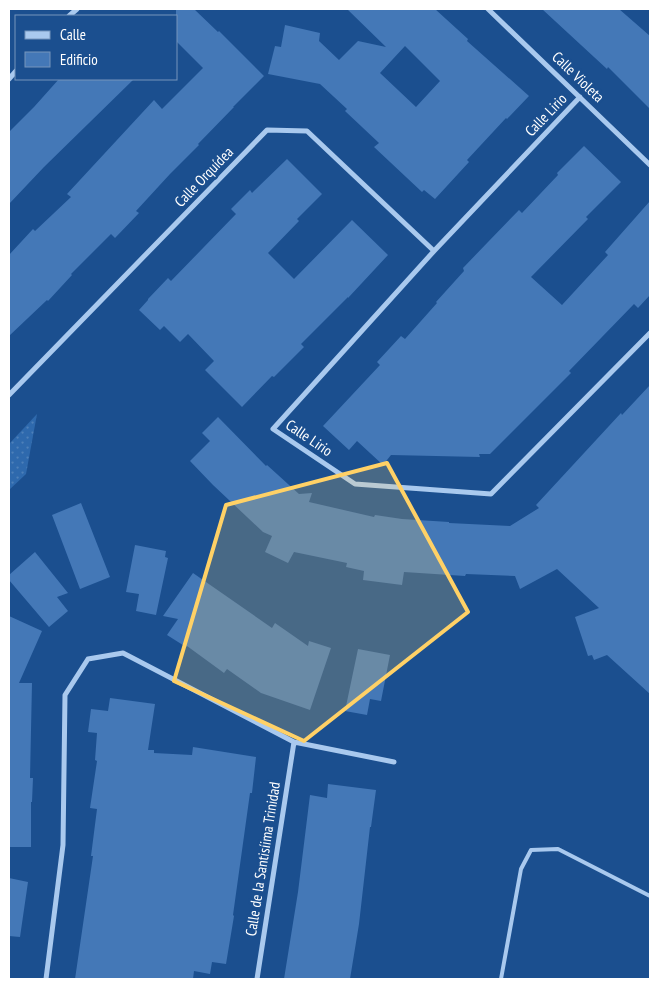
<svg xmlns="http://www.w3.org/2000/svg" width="659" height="988" viewBox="0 0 659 988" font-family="'PT Sans Narrow',sans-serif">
	<defs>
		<pattern id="grass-dots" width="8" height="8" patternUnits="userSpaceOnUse" patternTransform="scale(1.25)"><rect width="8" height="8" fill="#2e69ad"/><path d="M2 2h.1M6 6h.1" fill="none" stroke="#4d80b9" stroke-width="1.8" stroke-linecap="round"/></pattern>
	</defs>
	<rect width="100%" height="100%" fill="#1b4f8f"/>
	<path fill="url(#grass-dots)" d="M 37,414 L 26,474 L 9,490 L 9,444 Z"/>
	<path fill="#4478b7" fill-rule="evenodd" d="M 176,9 L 194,9 L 218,32 L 219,31 L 264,76 L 233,107 L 234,107 L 198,144 L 199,145 L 170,174 L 136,211 L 139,213 L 115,238 L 111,234 L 71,274 L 72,275 L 48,301 L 47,300 L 9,336 L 9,255 L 33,229 L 35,231 L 71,197 L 67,194 L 154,100 L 162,109 L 203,68 L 176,41 Z
		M 347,9 L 435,9 L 468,39 L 467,41 L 529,96 L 507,119 L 506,118 L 467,160 L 469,162 L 435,199 L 424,190 L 422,192 L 374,147 L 379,143 L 345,111 L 347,109 L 320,84 L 268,74 L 275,46 L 281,47 L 285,25 L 320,33 L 319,41 L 339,60 L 358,41 L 386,47 ZM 405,46 L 440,81 L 416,107 L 380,73 Z
		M 542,9 L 619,9 L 650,36 L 650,109 L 608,67 L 607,69 Z
		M 59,79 L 134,79 L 44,167 L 9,204 L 9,132 L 34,107 Z
		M 584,146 L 621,182 L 586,217 L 588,219 L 531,277 L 562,305 L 608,255 L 605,252 L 650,201 L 650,295 L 638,308 L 634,304 L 569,371 L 571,373 L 490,454 L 479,454 L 480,457 L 391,455 L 383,465 L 357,441 L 349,450 L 323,426 L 380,365 L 377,362 L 401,336 L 405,339 L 437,303 L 436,302 L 464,271 L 463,268 L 488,242 L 519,210 L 522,213 L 558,175 L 557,173 Z
		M 287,159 L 322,194 L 297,219 L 299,221 L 268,253 L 294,279 L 352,220 L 388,255 L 348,298 L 348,297 L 301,344 L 304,347 L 274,377 L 272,376 L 242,407 L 205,370 L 214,361 L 188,334 L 180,342 L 164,326 L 160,330 L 139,310 L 148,300 L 148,299 L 168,278 L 171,281 L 236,214 L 231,209 L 250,190 L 252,193 Z
		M 650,385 L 650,694 L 607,655 L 594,660 L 592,655 L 588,656 L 575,617 L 599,608 L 557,569 L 520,589 L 515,576 L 466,574 L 465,576 L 404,572 L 402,585 L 363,580 L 364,571 L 346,567 L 347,563 L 294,552 L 288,563 L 265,552 L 272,536 L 263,532 L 213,485 L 190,461 L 210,441 L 202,433 L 218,417 L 266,466 L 267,465 L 299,494 L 312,493 L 309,502 L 374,517 L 375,515 L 402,519 L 449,522 L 449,523 L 510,526 L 539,508 L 536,505 L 621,413 L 622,415 Z
		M 81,503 L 110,577 L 80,589 L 52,515 Z
		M 135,545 L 166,551 L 165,557 L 168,558 L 156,615 L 136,611 L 139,594 L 126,592 Z
		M 35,552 L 68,593 L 57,597 L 68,611 L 49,627 L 9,580 L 9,575 Z
		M 193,573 L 272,628 L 275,623 L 308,646 L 309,641 L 331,648 L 310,710 L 261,693 L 227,669 L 224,673 L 187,646 L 186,647 L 167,635 L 178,619 L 163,616 Z
		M 9,616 L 42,631 L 19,683 L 32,683 L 30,778 L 33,778 L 32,802 L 31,802 L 31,847 L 9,847 Z
		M 358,649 L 390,655 L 381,701 L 370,699 L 367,715 L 345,711 Z
		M 110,698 L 155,704 L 148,750 L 154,750 L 154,753 L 192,755 L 193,747 L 256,757 L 252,793 L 250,793 L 233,915 L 234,916 L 226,964 L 212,962 L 210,974 L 194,971 L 193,979 L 75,979 L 93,856 L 91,856 L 97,809 L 90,808 L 97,761 L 95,760 L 97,733 L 88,732 L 91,709 L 108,711 Z
		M 328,784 L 376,790 L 371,827 L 370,827 L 359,924 L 350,979 L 284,979 L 298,892 L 310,795 L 327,798 Z
		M 9,878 L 28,882 L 20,937 L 9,936 Z"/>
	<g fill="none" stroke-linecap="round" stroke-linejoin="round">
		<path stroke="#a9c9ee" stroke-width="4" d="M 501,979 L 521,869 L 531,850 L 558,849 L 650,896"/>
		<path stroke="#a9c9ee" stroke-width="5" d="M 488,9 L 650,165
			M 69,16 L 77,9
			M 9,79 L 16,71
			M 580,97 L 434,251 L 273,429 L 355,484 L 491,494 L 650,333
			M 9,395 L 267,130 L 307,131 L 434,251
			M 46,979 L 63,845 L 65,695 L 88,659 L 123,653 L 294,742 L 394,762
			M 257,979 L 294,742"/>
	</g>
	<path fill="#ffd166" fill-opacity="0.2" stroke="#ffd166" stroke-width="4" stroke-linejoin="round" d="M 387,463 L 468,612 L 304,741 L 174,681 L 226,505 Z"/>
	<g text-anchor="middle" stroke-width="5" stroke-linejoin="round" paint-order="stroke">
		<g font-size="15" fill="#fff" stroke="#1b4f8f">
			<text transform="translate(578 77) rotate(44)" y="5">Calle Violeta</text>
			<text transform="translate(546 115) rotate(-46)" y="5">Calle Lirio</text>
			<text transform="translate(204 177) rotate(-46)" y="5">Calle Orquídea</text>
			<text transform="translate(309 438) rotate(34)" y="5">Calle Lirio</text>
			<text transform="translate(263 859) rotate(-81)" y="5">Calle de la Santisíima Trinidad</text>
		</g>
	</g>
	<rect width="659" height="988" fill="none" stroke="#ffffff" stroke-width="20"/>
	<rect x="15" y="15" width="162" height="65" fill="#1b4f8f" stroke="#7695bc"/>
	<rect x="25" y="31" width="25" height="8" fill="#a9c9ee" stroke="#7695bc"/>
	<text x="60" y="40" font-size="15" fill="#ffffff">Calle</text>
	<rect x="25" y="52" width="25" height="15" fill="#4478b7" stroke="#7695bc"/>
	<text x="60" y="65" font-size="15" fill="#ffffff">Edificio</text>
</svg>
